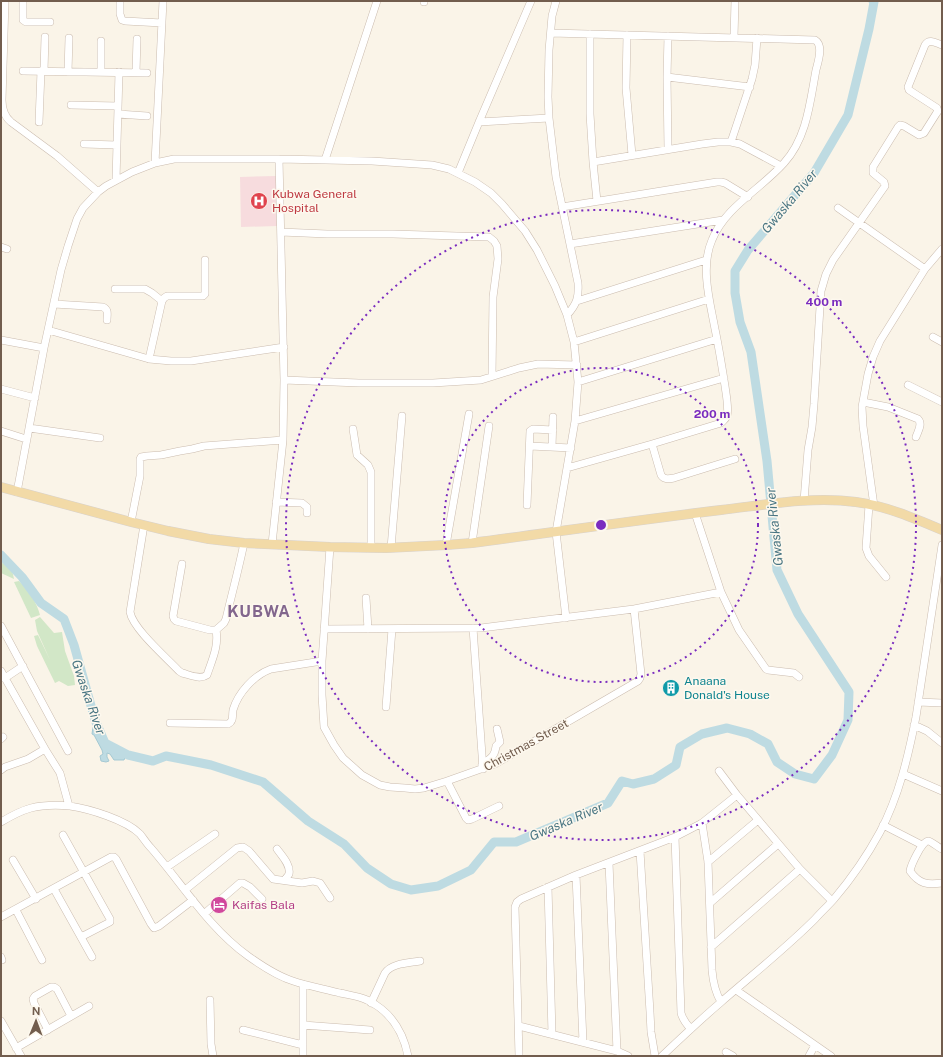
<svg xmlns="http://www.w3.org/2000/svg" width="943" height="1057" viewBox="0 0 943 1057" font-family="'Public Sans',sans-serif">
	<rect width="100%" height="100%" fill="#faf4e8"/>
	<path fill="#f7dcde" d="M 276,176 L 277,226 L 241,227 L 240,177 Z"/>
	<path fill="#d2e7c7" d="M 1,562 L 12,570 L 14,579 L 1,573 Z
		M 19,581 C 29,590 37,603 40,615 L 31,618 L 14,582 Z
		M 40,617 L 54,633 L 62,632 L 65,651 L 74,676 L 75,685 L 68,686 L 59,681 L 55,683 L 37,646 L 34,636 L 38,635 L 50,660 L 37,631 L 35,620 Z"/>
	<path fill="#bedbe2" stroke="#a5c9d3" d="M 96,725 L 105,745 L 126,755 L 124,760 L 114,760 L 110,754 L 107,753 L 107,757 L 109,761 L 106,762 L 101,761 L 100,756 L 103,754 L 102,750 L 94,735 L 92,734 L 93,727 Z"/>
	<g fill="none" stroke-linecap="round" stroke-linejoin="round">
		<path stroke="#bedbe2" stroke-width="9" d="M 1,555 L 22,577 L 41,603 L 64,619 L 74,645 L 95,720 L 105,743 L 128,755 L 153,761 L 166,756 L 211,765 L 263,782 L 308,821 L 344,844 L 367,868 L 391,884 L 411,890 L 438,886 L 471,870 L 494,842 L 516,842 L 608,803 L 622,781 L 633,784 L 654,779 L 676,765 L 680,747 L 702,734 L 727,728 L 750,734 L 768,744 L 777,762 L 795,774 L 814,779 L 832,755 L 848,720 L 849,692 L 798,614 L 777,570 L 767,461 L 751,352 L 740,322 L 735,293 L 735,271 L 748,250 L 814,173 L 848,115 L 869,29 L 874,2 L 873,1"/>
		<g stroke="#cbbcaf" stroke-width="8">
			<path id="minor" d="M 5,1 L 2,100 C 2,109 4,116 11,122 L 57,156 L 98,192
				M 23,1 L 23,20 L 26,22 L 50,22
				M 120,1 L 120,14 L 122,20 L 125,21 L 162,23
				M 556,1 L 552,16 L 549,50 L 548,97 L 549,118 L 556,177 L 578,283 C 579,297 577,304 567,315
				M 424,2 L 424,1
				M 551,33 L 815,40 C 824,45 818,62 816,70 C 810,102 807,138 784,163 C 761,189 725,207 712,240 C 700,267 710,302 715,329 C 719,348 722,367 725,386 C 726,394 729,408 727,416 C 726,419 723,421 721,423 L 652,444 L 567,468
				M 590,34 L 590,114 L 593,162 L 597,201
				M 627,35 L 626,88 L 632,155
				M 668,36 L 667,77 L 668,149
				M 734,37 L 735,1
				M 23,71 L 147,73
				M 44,71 L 45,37
				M 68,72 L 69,38
				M 101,72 L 101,41
				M 136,72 L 137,39
				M 667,77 L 750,87
				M 71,105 L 118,106
				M 118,114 L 147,116
				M 39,122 L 41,71
				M 479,122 L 549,118
				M 731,142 L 752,79 L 755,65 L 757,38
				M 84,144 L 117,145
				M 325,160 L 377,1
				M 593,162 L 702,144 L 718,142 L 731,142 L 740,144 L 781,166
				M 155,163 L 163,1
				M 458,173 L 479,122 L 531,1
				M 116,180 L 119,72
				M 562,207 L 717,182 L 721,182 L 725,183 L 748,197
				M 838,208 L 925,269
				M 281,232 L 327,234 L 393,234 L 489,237 L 494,241 L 497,246 L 498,259 L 493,297 L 492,376
				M 570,244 L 723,220
				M 1,247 L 7,249
				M 115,289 L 145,289 L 152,293 L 162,301
				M 577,301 L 706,260
				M 54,304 L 103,307 C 109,310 107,314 107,320
				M 48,330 L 149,359 L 171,361 L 191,361 L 284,347
				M 933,337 L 942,342
				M 1,340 L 44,348
				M 574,342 L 709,299
				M 149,359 L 162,301 L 164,298 L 167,296 L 203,296 L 205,294 L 205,260
				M 284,380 L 359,383 L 433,383 L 481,380 L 519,368 L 538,364 L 577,365
				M 578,382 L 717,339
				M 908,385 L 942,402
				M 1,389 L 35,398
				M 863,402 L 888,407 L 918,419 C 923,424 918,431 916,437
				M 575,421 L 724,378
				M 29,428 L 100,438
				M 353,429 L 357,455 L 368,465 L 371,472 L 371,548
				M 1,431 L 26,439
				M 652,444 L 661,475 C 664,480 669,479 674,478 L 735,459
				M 530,446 L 571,448
				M 552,447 L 553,417
				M 17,492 L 44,348 L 61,270 L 68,246 L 77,219 L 83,208 L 98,192 L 106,186 L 132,172 L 155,163 L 174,159 L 279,159 L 372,161 L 432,165 L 449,169 L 475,182 L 491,193 L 502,204 L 525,231 L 537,250 L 555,286 L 567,315 L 574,342 L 578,382 L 575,421 L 556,532 L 566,618
				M 804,501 L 808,450 L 812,427 L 814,404 L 821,291 L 826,274 L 833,260 L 885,186 L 884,182 L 873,173 L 873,167 L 898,127 L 900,125 L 904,126 L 919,135 L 924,133 L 936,114 L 938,111 L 937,108 L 909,90 L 908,87 L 925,45 C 929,38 936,43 942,45
				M 276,502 L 302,503 L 307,507 L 307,513
				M 527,505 L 530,431 L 533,429 L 553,430
				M 869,505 L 866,548 L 869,556 L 886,577
				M 874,506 L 863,426 L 862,407 L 868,374 L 873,357 L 880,341 L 925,269 L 942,249
				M 695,513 L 721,592 L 739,630 L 766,669 L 768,670 L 794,673 L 799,677
				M 131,522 L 140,476 L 140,459 L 141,457 L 147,456 L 161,455 L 180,451 L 192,449 L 204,446 L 283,440
				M 144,525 L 130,612 C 133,629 167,658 179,671 L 182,673 C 190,675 200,680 207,675 C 212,660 219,646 216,630
				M 472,543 L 489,426
				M 272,544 L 283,440 L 284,380 L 279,159
				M 446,545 L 469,414
				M 330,547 L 322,661 L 322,695 L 324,727 L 334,745 L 343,758 L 362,775 L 380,785 L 390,787 L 405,788 L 415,789 L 424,788 L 447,781 L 495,764 L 638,681 L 640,678 L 641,674 L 634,609
				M 391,548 L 402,416
				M 182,564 L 173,616 L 174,619 L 176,621 L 210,630 L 216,630 L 224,623 L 226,619 C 232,593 239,568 244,543
				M 366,598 L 368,629
				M 1,626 L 68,751
				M 473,628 L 483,769
				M 324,629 L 481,628 L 634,609 L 721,592
				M 1,671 L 45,749 L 60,773 L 69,806
				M 1,678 L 5,678 L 23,666
				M 918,702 L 942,703
				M 386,707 L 392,629
				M 170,723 L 228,724 C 234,721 232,716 233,710 C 238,693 254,675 271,669 L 322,661
				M 914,725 L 927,731 L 942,743
				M 1,739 L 3,737
				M 482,765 C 490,758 495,757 496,746 L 500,742 L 497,729
				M 1,770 L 5,767 L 28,759 L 45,749
				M 719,771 L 737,795 L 800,869 L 832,901
				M 903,774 L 942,791
				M 447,781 L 466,818 L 468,820 L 472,819 L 499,806
				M 1,822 C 11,816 20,811 31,808 C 43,805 58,805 70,806 C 90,809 126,820 140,834 C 144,839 147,844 151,848 C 183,885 209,928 248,956 C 262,966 277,976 293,981 C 308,986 325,989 340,993 C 349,995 358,996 367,1000 C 390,1011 403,1031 408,1056
				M 702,823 L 708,862 L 712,970 C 713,982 715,992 721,1002
				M 883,825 L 922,845
				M 63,835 L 110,919 L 110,922 L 81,937
				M 675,837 L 681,1013 C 683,1020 686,1024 691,1029
				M 277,849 C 282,856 291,865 289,874 C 288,876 286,878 285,880
				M 942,849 C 939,848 931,841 928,841 C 922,841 911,865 910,871 C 919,884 927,885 942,883
				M 640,851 L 650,1012 L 651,1032 L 655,1056
				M 13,860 L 36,899
				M 708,862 L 758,820
				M 609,863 L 617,1051
				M 167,867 L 215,834
				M 576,875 L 583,1042
				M 548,887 L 552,1034
				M 54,889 L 92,957
				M 185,890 L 237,848 L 243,847 L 249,851 L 273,879 L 302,883 L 313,881 L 320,883 L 330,898
				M 710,903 L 778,844
				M 16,910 L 42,960
				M 204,914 L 240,883 L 243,883 L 250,887 L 262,899
				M 1,917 L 111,857 L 114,857 L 116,859 L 151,924 L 154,928 L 159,926 L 193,900
				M 711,947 L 800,869
				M 1,957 L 2,960
				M 303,984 L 303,1056
				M 736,990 L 831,1056
				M 210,1000 L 211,1044 L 213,1056
				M 371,1003 L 385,973 C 392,963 409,963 420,961
				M 1,1021 L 21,1056
				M 303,1025 L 370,1030
				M 519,1026 L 617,1051 L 628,1056
				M 48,1030 L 34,1003 L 33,999 L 35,996 L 51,987 L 54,987 L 57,989 L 71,1016
				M 243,1030 L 303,1045
				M 16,1048 L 89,1006
				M 726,1052 L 733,1056
				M 519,1056 L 515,907 L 517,902 L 521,899 L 576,875 L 675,837 L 702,823 L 737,795
				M 662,1056 C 681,1038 700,1020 720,1003 C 752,975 785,949 815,919 C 821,912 828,906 834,899 C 851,879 867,856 880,832 C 899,796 908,757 916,717 L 942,545
				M 809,1056 L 815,1045"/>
		</g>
		<g stroke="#d8d2cd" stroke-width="10">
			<path id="major" d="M 1,487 L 131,522 L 168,531 L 209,539 L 244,543 L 330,547 L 386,548 L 446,545 L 472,543 C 555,532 638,520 721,510 C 765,505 811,496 856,502 C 886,506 914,518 942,530"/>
		</g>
		<use href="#minor" stroke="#fff" stroke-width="7"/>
		<use href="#major" stroke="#f2daa7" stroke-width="9"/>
	</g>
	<g fill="none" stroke="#7b2cbf" stroke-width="2" stroke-dasharray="2 4">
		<circle cx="601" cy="525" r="157"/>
		<circle cx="601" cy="525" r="315"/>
	</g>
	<defs>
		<g id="hospital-disc" transform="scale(0.9)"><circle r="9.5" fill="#e0444e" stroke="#fdf8ee"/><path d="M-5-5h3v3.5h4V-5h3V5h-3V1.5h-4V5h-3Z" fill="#fff"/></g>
		<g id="building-disc" transform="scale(0.9)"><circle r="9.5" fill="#0f9aa8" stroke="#fdf8ee"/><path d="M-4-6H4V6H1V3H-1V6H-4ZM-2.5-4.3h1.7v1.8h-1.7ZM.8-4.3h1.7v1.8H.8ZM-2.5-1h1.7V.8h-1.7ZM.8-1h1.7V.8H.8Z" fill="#fff"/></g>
		<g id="hotel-disc" transform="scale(0.9)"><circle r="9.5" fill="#d1479c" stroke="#fdf8ee"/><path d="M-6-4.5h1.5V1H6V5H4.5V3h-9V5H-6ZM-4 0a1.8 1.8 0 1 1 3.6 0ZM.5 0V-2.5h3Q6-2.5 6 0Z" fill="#fff"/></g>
	</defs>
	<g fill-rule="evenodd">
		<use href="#hospital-disc" x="259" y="201"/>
		<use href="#building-disc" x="671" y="688"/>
		<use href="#hotel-disc" x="219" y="905"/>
	</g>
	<g text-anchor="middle" stroke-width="3" stroke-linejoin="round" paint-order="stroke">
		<g font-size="12" fill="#be3a42" stroke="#fdf8ee" text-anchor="start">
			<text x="272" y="198">Kubwa General<tspan x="272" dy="14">Hospital</tspan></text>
		</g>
		<g font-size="12" fill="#0d838f" stroke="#fdf8ee" text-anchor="start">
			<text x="684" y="685">Anaana<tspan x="684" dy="14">Donald's House</tspan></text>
		</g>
		<g font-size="12" fill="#725d4e" stroke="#fdf8ee">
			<text transform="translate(526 745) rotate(-29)" y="4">Christmas Street</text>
		</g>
		<g font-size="12" fill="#b23c85" stroke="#fdf8ee" text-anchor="start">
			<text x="232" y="909">Kaifas Bala</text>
		</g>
		<g font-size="13" font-style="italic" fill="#4a7683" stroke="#fdf8ee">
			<text transform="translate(789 201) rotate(-50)" y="5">Gwaska River</text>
			<text transform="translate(774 527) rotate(-96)" y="5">Gwaska River</text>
			<text transform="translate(89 697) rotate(71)" y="5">Gwaska River</text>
			<text transform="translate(566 821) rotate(-23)" y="5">Gwaska River</text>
		</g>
		<g font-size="16" font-weight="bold" letter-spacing="1" fill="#82668d" stroke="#fdf8ee">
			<text x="259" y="617">KUBWA</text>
		</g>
	</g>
	<circle cx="601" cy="525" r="6" fill="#7b2cbf" stroke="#fdf8ee" stroke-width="2"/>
	<g font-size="12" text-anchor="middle" font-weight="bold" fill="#7b2cbf" stroke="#fdf8ee" stroke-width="3" stroke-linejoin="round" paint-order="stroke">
		<text x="824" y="306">400 m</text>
		<text x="712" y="418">200 m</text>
	</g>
	<rect width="943" height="1057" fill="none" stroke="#725d4e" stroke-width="4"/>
	<g transform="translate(36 1021) rotate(1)" stroke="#fdf8ee" stroke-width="3" paint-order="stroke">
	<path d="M0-3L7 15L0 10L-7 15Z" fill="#725d4e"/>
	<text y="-6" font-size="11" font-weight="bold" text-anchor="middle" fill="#725d4e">N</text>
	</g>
</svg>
